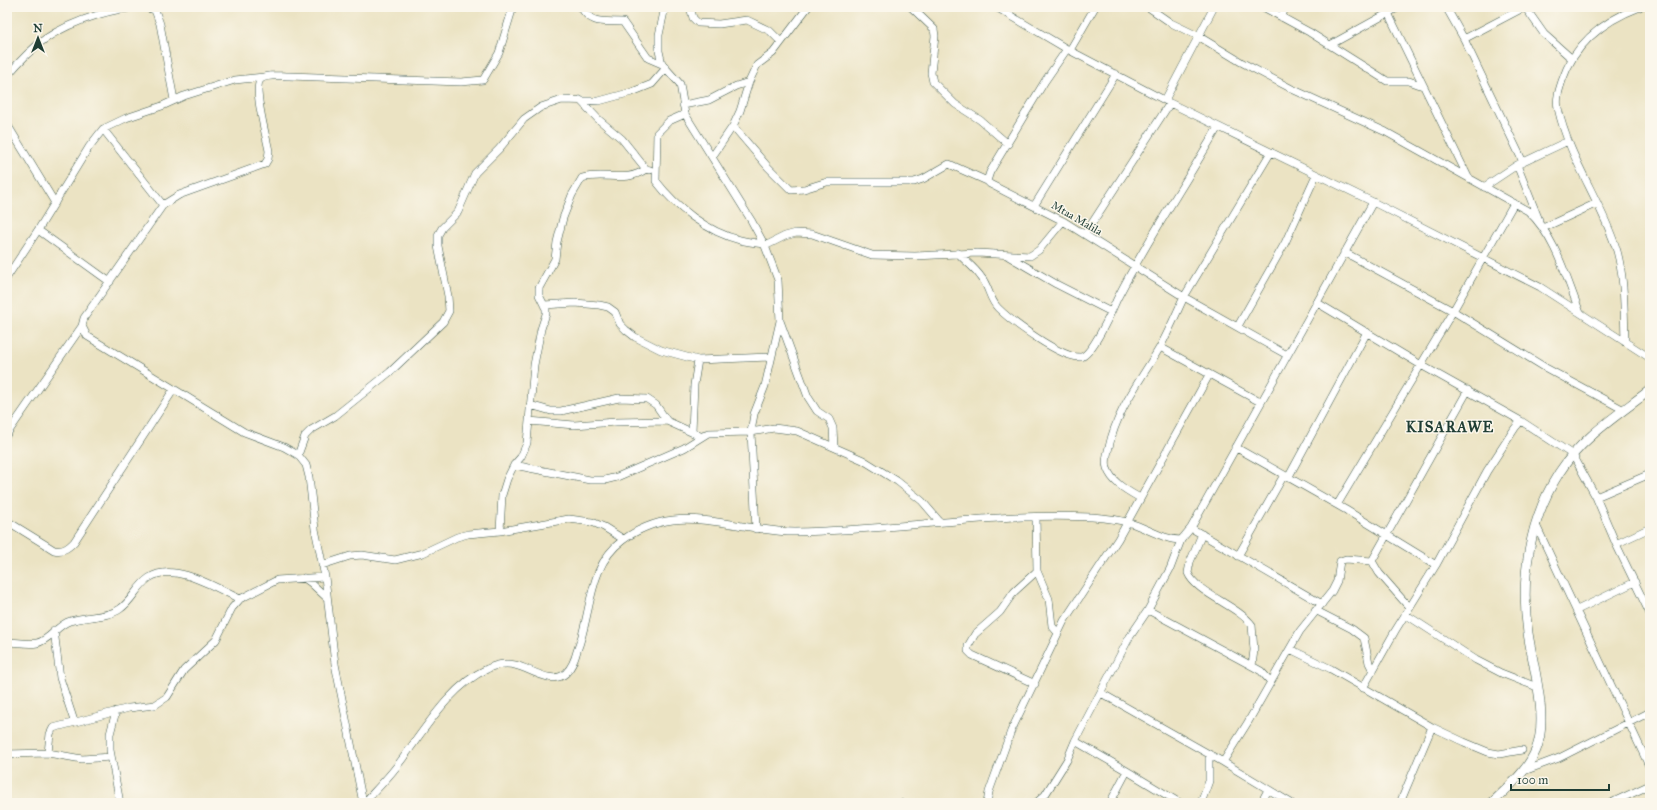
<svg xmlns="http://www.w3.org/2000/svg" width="1657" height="810" viewBox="0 0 1657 810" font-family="'IM FELL Great Primer',serif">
	<rect width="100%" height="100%" fill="#fbf7ec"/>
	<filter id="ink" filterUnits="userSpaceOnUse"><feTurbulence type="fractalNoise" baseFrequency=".025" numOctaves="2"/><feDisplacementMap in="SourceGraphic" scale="8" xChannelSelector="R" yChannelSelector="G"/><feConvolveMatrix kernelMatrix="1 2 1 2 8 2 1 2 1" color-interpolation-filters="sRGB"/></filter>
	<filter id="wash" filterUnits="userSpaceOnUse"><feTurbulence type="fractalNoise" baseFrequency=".012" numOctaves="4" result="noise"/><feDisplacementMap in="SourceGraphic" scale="16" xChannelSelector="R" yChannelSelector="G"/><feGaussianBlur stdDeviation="0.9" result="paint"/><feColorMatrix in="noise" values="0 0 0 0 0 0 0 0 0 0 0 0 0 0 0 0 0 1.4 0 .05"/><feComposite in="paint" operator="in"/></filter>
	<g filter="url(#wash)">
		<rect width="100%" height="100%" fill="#ebe3c3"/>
	</g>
	<g filter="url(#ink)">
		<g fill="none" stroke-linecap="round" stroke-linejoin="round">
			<g stroke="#3e5649" stroke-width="8">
				<path id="minor" d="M 581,7 C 591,25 604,21 623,22 L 648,58 L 662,64
					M 665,7 L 659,35 L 659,51 L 662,64 L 680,84 L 685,114 L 751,220 L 765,246 L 778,280 L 780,321 L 765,386 L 754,414 L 751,432 L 756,529
					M 690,7 L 693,18 L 698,23 L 719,24 L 747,20 L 770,31 L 781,42
					M 911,7 L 934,29 L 935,36 L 931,73 L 933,82 L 955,104 L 980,120 L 1008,144
					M 996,7 L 1067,49 L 1170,103 L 1373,202 L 1540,287 L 1650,358
					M 1148,7 L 1171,23 L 1198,36 L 1241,62 L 1292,89 L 1386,132 L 1528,211 C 1555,236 1566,277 1579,310
					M 1263,7 L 1309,32 L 1387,81 L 1409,81 L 1423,86
					M 1446,7 L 1464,39 L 1523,162
					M 1525,7 L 1544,34 L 1571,58
					M 1388,13 L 1468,177
					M 1281,17 L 1286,7
					M 1464,39 L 1525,7
					M 1330,45 L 1399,7
					M 1067,49 L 1045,81 L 990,172 L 987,181 L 990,184 L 1063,221 L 1184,297 L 1287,355
					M 1070,50 L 1095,7
					M 7,76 C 18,63 31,49 45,39 C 68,23 127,0 155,10 L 160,24 L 174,100
					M 580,100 L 598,119 L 622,139 L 646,169 L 650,170
					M 1165,100 L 1214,7
					M 683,105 L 709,100 L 736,86 L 749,82
					M 685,114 L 669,121 L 657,133 L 656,181 C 676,207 707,232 740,240 C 748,242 756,243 764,244
					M 7,124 L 55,203
					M 733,126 L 768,167 L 791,190 L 804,189 L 827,182 L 914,182 L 923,179 L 949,164 L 987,181
					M 103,129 L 163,205
					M 712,157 L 733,126 L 740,111 L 749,82 L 757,65 L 773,53 L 808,7
					M 1517,165 L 1539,220
					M 1484,187 L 1517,165 L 1568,141
					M 1034,206 L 1116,74
					M 1543,228 L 1597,203
					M 38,230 L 110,282
					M 1085,234 L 1170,103
					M 765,246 L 785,236 L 796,233 L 812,234 L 872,255 L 915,256 L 977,253 L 1030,256 L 1039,250 L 1063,221
					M 1344,252 L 1453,311 L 1546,368 L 1624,410
					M 958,253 C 965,261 975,268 981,277 C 989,286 989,299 998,308 C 1011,321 1062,359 1081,357 C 1092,355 1112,311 1117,299 C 1147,240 1185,184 1218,127
					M 1008,256 L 1056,284 L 1111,312
					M 7,277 L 38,230 L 89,147 L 103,129 L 126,118 L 162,106 L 184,96 L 235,80 L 264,77
					M 1316,302 L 1421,365 L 1521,421 L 1573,455 L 1596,497 L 1616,544 L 1650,614
					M 544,305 L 575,303 L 599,305 L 608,307 L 615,312 L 620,324 L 626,330 L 635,337 L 661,350 L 698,360 L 771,357
					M 780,321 L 808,397 L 817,411 L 829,419 L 833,428 L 834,447
					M 1238,326 L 1285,243 L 1316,175
					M 1625,342 C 1624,312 1625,280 1617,251 C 1602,202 1569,159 1558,108 C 1556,99 1559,90 1562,81 C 1574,44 1603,21 1640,7
					M 1160,347 L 1260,402
					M 530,405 L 551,411 L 561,411 L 619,398 L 647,399 L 656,405 L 667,421 L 700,436
					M 529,421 L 574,425 L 616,422 L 667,421
					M 692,431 L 694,385 L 698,360
					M 7,434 L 82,326
					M 1235,447 L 1346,510 L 1436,565
					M 298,455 L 305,436 L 311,430 L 335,416 L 390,372 L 443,322 L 449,311 L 448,296 L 438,246 L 438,235 L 442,228 L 458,212 L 475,173 L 499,149 L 524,119 L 541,107 L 562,100 L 599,101 L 632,92 L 652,84 L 666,68
					M 514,465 L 590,480 L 605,480 L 617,477 L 684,448 L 708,433 L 751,432 L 774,428 L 797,431 L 863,460 L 897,481 L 922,501 L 940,522
					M 1288,478 L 1367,332
					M 1596,497 L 1650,474
					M 1140,498 C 1128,491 1112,483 1107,468 C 1105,461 1107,454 1109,447 C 1117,409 1141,380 1160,347 C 1169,331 1176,314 1184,297 L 1271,152
					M 1337,505 L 1453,311 L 1514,203
					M 7,521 L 54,550 C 63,552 68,548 74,542 L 174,389
					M 1536,525 L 1650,768
					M 1191,528 L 1322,604
					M 500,531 L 502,495 L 507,479 L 514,465 L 521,457 L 527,443 L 534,365 L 541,329 L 546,314 L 546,309 L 539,295 L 539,288 L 555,259 L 557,242 L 563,218 L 572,195 L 582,178 C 605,171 625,184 646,169
					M 1202,534 L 1190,562 L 1188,573 C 1196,593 1237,605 1252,625 L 1254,650 L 1252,666
					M 1616,544 L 1650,528
					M 1238,556 L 1284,475
					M 322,565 L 350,556 L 362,555 L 395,560 L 423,553 L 457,537 L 468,534 L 500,531 L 569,519 L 592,522 L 604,527 L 623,539
					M 1037,571 L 1049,599 L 1052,626 L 1058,633
					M 304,578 L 311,583 L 327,598
					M 1409,607 L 1379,573 L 1372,561 L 1468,390
					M 1148,610 L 1252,666 L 1261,671 L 1271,682
					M 1315,610 L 1352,629 L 1364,638 L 1369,663 L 1373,671
					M 1577,610 L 1635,582
					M 1405,614 L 1476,660 L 1501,673 L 1537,687
					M 54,630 L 60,678 L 74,721
					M 7,642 C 17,642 28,645 37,643 C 50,640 57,625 70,621 C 85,616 107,618 120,609 C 132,601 137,586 149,578 C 174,561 216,588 240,599
					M 1290,649 L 1331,669 L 1432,727 L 1464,742 L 1488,752 L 1499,754 L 1522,750
					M 1035,684 L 972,655 L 968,651 L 968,646 L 975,634 L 1000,612 L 1014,592 L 1037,571 L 1036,517
					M 1363,688 L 1395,631 L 1436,565 L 1487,471 L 1515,428 L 1521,421
					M 1101,693 L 1223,762 L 1291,803
					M 116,711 L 110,734 L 110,750 L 120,803
					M 1075,741 L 1127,771 L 1180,803
					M 48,753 L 50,734 L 53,728 L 129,708 L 155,705 L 167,697 L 184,670 L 216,640 L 232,608 L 240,599 L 277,580 L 325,577
					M 7,754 L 48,753 L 82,759 L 111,757
					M 1223,762 L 1248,722 L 1300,631 L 1332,591 L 1337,581 L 1340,561 L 1346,559 L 1372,561
					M 1524,771 L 1559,758 L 1650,712
					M 363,803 L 335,664 L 325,577 L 315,529 L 309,477 L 306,465 L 298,455 L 284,447 L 244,432 L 87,336 L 82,326 L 84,318 L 163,205 L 179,195 L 265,164 L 268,159 L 269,151 C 267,139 252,86 261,79 C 267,74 281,76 289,76 L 461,82 L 483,80 L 499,53 L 513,7
					M 364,803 C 375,791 387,779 397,766 C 422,734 449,686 487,669 C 495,665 506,663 515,665 C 530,668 552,686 566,673 C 572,667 575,659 577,651 C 592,614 587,566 623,540 C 636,530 655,522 673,520 C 712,516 755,532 795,532 C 894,531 992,512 1091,517 C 1104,518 1118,519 1130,523 C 1147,528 1164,540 1181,540 L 1191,528 L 1373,202
					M 890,803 L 900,803
					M 987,803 L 989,792 L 1011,731 L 1064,621 L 1118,539 L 1209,375
					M 1036,803 L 1045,795 L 1067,760 L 1075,741 L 1129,638 L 1148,610 L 1170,569 L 1181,540
					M 1110,803 L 1127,771
					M 1201,803 L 1209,781 L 1209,754
					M 1261,803 L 1268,790
					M 1400,803 L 1432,727
					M 1611,803 L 1650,785"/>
			</g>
			<g stroke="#3e5649" stroke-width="10">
				<path id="major" d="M 1492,803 C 1508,787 1527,772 1536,750 C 1549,718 1533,667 1528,633 C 1520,579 1529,520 1559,473 C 1582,437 1618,415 1650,390"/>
			</g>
			<use href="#minor" stroke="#fff" stroke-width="7"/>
			<use href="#major" stroke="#fff" stroke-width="9"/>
		</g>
	</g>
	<g text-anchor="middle" stroke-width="3" stroke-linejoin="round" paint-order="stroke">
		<g font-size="11" fill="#1f3d34" stroke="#fbf7ec">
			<text transform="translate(1077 218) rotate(30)" y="4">Mtaa Malila</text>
		</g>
		<g font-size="15" font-weight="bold" letter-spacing="1" fill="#1f3d34" stroke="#fbf7ec">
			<text x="1450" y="432">KISARAWE</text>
		</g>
	</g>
	<rect width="1657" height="810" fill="none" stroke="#fbf7ec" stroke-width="24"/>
	<g transform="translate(38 38)" stroke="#fbf7ec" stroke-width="3" paint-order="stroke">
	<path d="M0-3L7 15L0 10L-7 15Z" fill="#1f3d34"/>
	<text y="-6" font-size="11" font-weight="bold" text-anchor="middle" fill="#1f3d34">N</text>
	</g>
	<path d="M1511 784v6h98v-6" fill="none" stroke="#1f3d34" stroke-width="2"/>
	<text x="1517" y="784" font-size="12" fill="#1f3d34" stroke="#fbf7ec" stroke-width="3" paint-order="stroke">100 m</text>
</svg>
